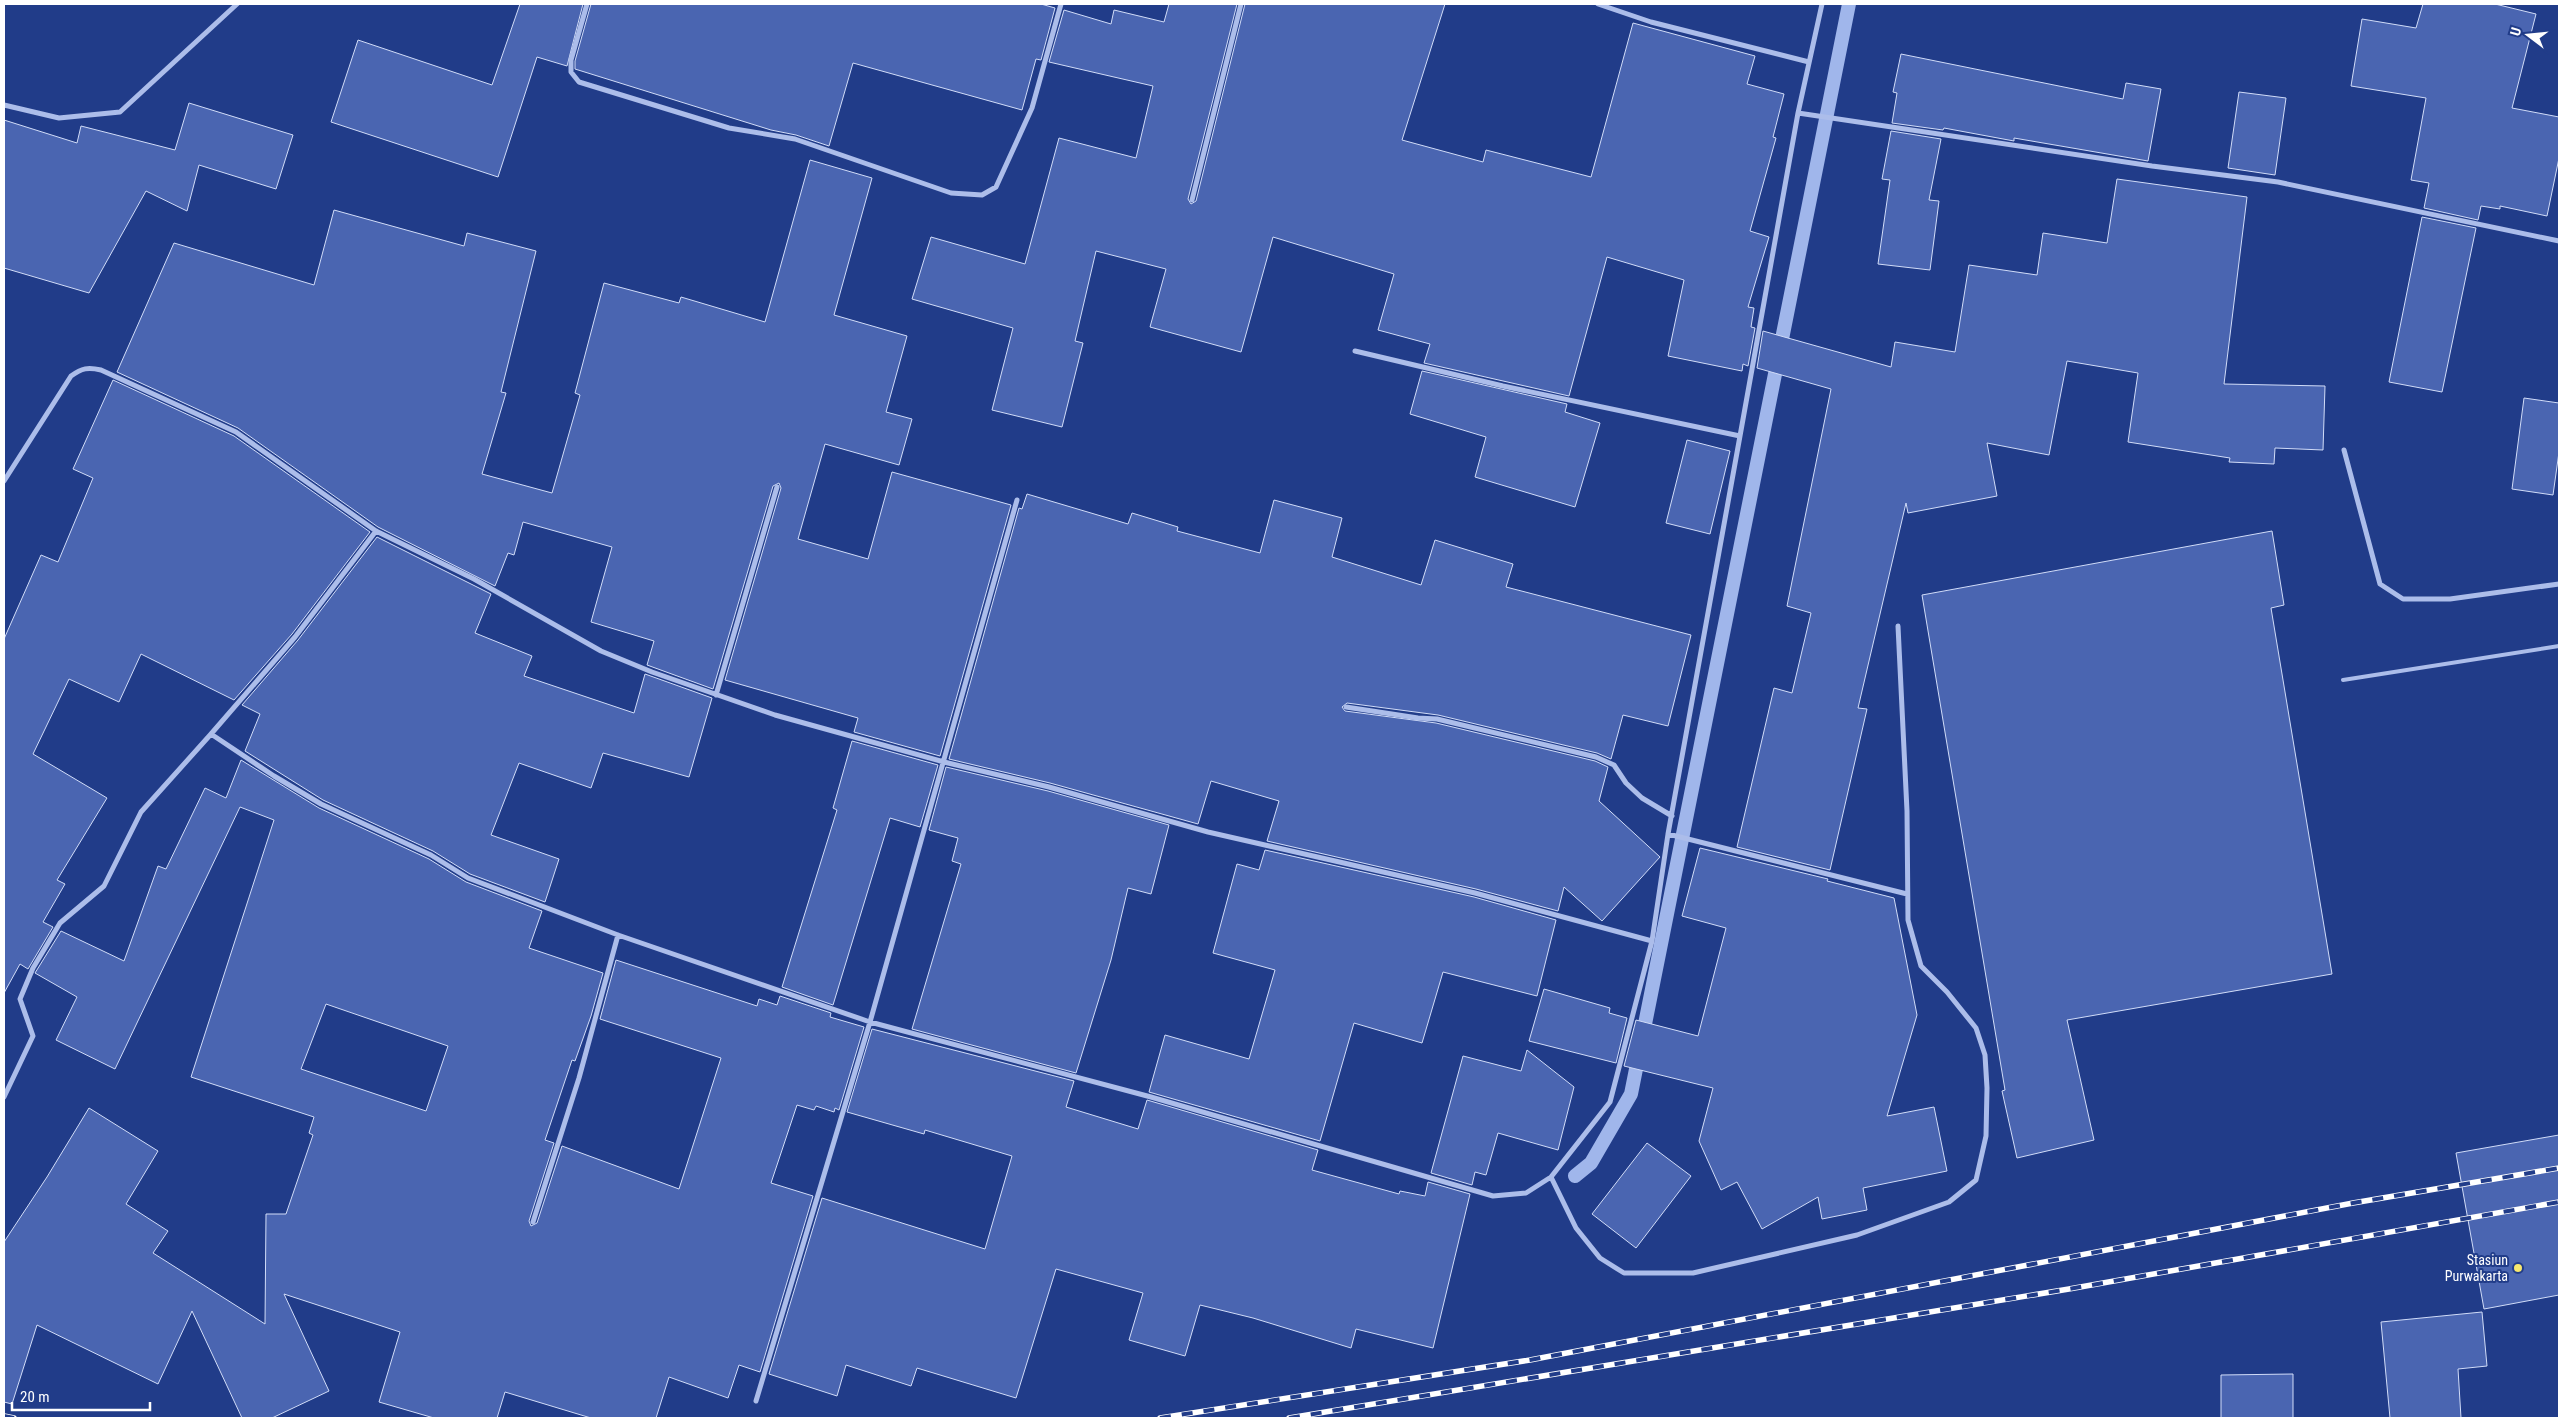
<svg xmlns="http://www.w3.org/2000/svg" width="2563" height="1422" viewBox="0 0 2563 1422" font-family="'Roboto Condensed',sans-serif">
	<rect width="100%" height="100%" fill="#213c89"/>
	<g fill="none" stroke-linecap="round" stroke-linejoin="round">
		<path stroke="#a0b6eb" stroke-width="14" d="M 1575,1176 L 1591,1163 L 1631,1094 L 1849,4"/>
	</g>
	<path fill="#4a65b1" stroke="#d1dcf8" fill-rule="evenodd" d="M 520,4 L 583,4 L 567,66 L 537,57 L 498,177 L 331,122 L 358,40 L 492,85 Z
		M 591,4 L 1041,4 L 1055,8 L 1041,60 L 1036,59 L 1022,110 L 853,63 L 829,146 L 796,135 L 771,130 L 575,69 L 575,61 Z
		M 1169,4 L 1237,4 L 1188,199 L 1191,204 L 1196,201 L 1245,4 L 1445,4 L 1402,140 L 1483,162 L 1486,150 L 1591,177 L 1633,23 L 1755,56 L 1747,84 L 1784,94 L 1773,137 L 1776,138 L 1750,231 L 1769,237 L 1748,307 L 1754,308 L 1751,327 L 1755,328 L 1748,366 L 1743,364 L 1742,371 L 1668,356 L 1684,280 L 1607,257 L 1569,396 L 1424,363 L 1430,344 L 1378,330 L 1394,274 L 1273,237 L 1241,352 L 1150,327 L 1166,269 L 1096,251 L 1075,341 L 1083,343 L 1062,427 L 992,410 L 1013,328 L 912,299 L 931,237 L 1025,264 L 1059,138 L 1136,158 L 1153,86 L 1049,62 L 1064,10 L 1111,24 L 1114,10 L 1164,22 Z
		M 2423,4 L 2495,4 L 2536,14 L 2512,108 L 2559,117 L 2559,158 L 2547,216 L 2500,206 L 2500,209 L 2481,206 L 2478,220 L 2424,208 L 2429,183 L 2411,180 L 2426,98 L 2351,86 L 2362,19 L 2416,28 Z
		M 1901,54 L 2123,99 L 2126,83 L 2161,89 L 2148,161 L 2014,138 L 2014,141 L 1944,128 L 1943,130 L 1892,123 L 1897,93 L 1893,92 Z
		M 2239,92 L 2286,98 L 2275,175 L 2228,168 Z
		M 189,103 L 293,135 L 276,189 L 199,165 L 187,211 L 146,191 L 89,293 L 4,268 L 4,120 L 77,143 L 81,126 L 175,150 Z
		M 1891,131 L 1941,139 L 1929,200 L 1939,201 L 1930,270 L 1878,264 L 1890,180 L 1882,179 Z
		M 810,160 L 872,178 L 834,315 L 907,336 L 886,412 L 912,419 L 899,465 L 825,444 L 798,539 L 868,559 L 892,472 L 1011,505 L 940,756 L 854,732 L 858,718 L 725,680 L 781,488 L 779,483 L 773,486 L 713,689 L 647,665 L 654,641 L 591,622 L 612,547 L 523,522 L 514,555 L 508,553 L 495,586 L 378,527 L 238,428 L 117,372 L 174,243 L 314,285 L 334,210 L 464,246 L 467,233 L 536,251 L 501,392 L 506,393 L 482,474 L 552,493 L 580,395 L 575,393 L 604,283 L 679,303 L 681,297 L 765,322 Z
		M 2117,179 L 2247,197 L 2224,384 L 2325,386 L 2323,450 L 2275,448 L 2274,464 L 2229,462 L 2230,458 L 2128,442 L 2138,373 L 2067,361 L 2049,455 L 1987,443 L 1997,496 L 1908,513 L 1906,503 L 1858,708 L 1867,709 L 1830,870 L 1737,847 L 1774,688 L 1792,693 L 1811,613 L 1787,606 L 1831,389 L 1757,368 L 1763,331 L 1891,367 L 1895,342 L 1955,352 L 1969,265 L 2037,275 L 2043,233 L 2107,243 Z
		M 2422,217 L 2476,228 L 2442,392 L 2389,382 Z
		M 1422,371 L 1567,404 L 1565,412 L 1600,423 L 1575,507 L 1475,477 L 1486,437 L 1410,414 Z
		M 113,380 L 234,436 L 370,532 L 292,634 L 234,700 L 141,654 L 119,702 L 69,679 L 33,754 L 107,798 L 57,880 L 65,884 L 43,922 L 53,927 L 28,969 L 20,964 L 4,993 L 4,639 L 41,555 L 58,562 L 93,478 L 73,469 Z
		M 2524,398 L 2559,403 L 2559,452 L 2553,495 L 2512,489 Z
		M 1687,440 L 1730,451 L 1710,534 L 1666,523 Z
		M 1027,494 L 1128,524 L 1132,513 L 1178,527 L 1177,531 L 1260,553 L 1274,500 L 1342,518 L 1332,557 L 1421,585 L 1435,540 L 1513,564 L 1506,587 L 1691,635 L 1668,726 L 1623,715 L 1611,759 L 1597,753 L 1438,715 L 1347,703 L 1342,707 L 1345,711 L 1436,723 L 1595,761 L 1608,767 L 1599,801 L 1660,857 L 1602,921 L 1564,887 L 1558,911 L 1476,889 L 1267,841 L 1279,801 L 1211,781 L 1198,824 L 1050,783 L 949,759 L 1019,508 L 1022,509 Z
		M 2272,531 L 2284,605 L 2271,608 L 2332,974 L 2067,1020 L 2094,1140 L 2017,1158 L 2002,1091 L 2005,1090 L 1922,595 Z
		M 377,537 L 491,594 L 475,633 L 532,656 L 524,676 L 634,713 L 645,674 L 712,698 L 689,777 L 603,753 L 591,788 L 519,763 L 491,835 L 559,859 L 545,902 L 470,874 L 433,851 L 323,800 L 245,751 L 260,714 L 242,705 L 298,640 Z
		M 852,741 L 938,765 L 920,827 L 890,818 L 833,1005 L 782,987 L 837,810 L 833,808 Z
		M 241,760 L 319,808 L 429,859 L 466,882 L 542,911 L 529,948 L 603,973 L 591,1016 L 575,1061 L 572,1060 L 545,1140 L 554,1143 L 529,1221 L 531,1226 L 537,1223 L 562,1146 L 679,1189 L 721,1058 L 600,1019 L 616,960 L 757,1006 L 759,999 L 777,1005 L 780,996 L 831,1013 L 830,1017 L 864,1027 L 839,1110 L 835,1108 L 834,1112 L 816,1106 L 814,1110 L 797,1105 L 771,1183 L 813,1196 L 760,1372 L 739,1365 L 728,1398 L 669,1377 L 656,1418 L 591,1418 L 505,1392 L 497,1418 L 434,1418 L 379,1402 L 400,1332 L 284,1294 L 329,1391 L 272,1418 L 242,1418 L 192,1311 L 158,1384 L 37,1325 L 12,1404 L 4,1402 L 4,1242 L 47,1177 L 89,1108 L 158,1151 L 126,1204 L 168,1231 L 153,1253 L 265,1324 L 266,1214 L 286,1214 L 313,1135 L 309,1133 L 314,1117 L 191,1077 L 274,820 L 240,807 L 115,1069 L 56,1040 L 77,997 L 35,973 L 61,931 L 124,961 L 158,866 L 166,869 L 205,788 L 226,798 ZM 326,1004 L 448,1046 L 426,1111 L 301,1069 Z
		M 946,767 L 1048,791 L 1169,825 L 1151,894 L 1128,888 L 1111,960 L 1076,1073 L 912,1029 L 961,864 L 952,861 L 958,838 L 929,830 Z
		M 1700,848 L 1828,879 L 1827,881 L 1894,898 L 1917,1015 L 1887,1116 L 1934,1107 L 1947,1171 L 1863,1188 L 1867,1210 L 1822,1219 L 1818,1197 L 1762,1229 L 1737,1182 L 1721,1190 L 1699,1141 L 1713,1088 L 1624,1066 L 1636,1020 L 1698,1036 L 1726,928 L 1682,916 Z
		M 1265,850 L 1474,897 L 1556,920 L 1537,996 L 1443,972 L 1422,1043 L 1354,1023 L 1320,1141 L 1149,1092 L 1165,1035 L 1249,1059 L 1275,970 L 1213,953 L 1237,864 L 1259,870 Z
		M 1544,989 L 1610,1008 L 1609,1013 L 1627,1018 L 1616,1063 L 1529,1041 Z
		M 872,1029 L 1074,1081 L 1066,1107 L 1138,1129 L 1147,1100 L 1318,1150 L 1312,1170 L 1399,1194 L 1400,1191 L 1425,1196 L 1428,1182 L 1470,1194 L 1433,1348 L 1356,1329 L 1351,1348 L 1253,1318 L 1200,1305 L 1185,1356 L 1129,1340 L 1143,1293 L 1056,1269 L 1016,1398 L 917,1368 L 911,1386 L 846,1365 L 837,1396 L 769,1374 L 822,1198 L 985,1249 L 1012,1156 L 925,1130 L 924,1134 L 847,1112 Z
		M 1527,1050 L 1574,1087 L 1558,1150 L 1498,1133 L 1486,1175 L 1475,1172 L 1472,1185 L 1431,1173 L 1463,1056 L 1521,1071 Z
		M 2559,1135 L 2559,1295 L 2484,1309 L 2456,1153 Z
		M 1647,1143 L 1691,1176 L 1636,1248 L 1592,1214 Z
		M 2482,1312 L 2487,1366 L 2458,1369 L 2461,1418 L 2390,1418 L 2381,1322 Z
		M 2293,1374 L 2293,1418 L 2221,1418 L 2221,1375 Z"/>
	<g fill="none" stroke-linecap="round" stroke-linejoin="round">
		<path stroke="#acbdea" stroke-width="4" d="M 2343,680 L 2559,646"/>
		<path stroke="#acbdea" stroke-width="5" d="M 587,4 L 571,60 L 571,72 L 579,82 L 729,128 L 795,139 L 951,193 L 982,195 L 996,187 L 1032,108 L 1061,4
			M 1598,4 L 1651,22 L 1809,62
			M 4,105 L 59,118 L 120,112 L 237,4
			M 1798,113 L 2152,166 L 2278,182 L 2559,241
			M 1192,200 L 1241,4
			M 1355,351 L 1503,386 L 1740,436
			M 2344,450 L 2380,584 L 2403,599 L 2450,599 L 2559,584
			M 4,481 L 71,376 C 82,368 88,367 101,370 L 236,432 L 376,531 L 474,579 L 601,651 L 652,672 L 775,715 L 944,762 L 1049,787 L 1208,832 L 1475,893 L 1652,941
			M 376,531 L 295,637 L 211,734 L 274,776 L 321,804 L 431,855 L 468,878 L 618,935 L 870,1022 L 1151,1097 L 1493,1196 L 1526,1193 L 1551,1177 L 1610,1102 L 1652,941 L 1668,834 L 1740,436 L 1798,113 L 1822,4
			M 716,695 L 777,487
			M 1346,707 L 1418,718 L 1437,719 L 1596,757 L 1614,765 L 1626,783 L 1642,798 L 1672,816
			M 1668,834 L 1907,894
			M 4,1097 L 33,1036 L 20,999 L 33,968 L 60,923 L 104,886 L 141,812 L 211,734
			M 1551,1177 L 1576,1228 L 1600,1258 L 1624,1273 L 1693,1273 L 1857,1235 L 1949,1202 L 1976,1180 L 1986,1136 L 1987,1088 L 1985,1055 L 1976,1028 L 1947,992 L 1921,966 L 1908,920 L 1907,811 L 1898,626
			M 533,1222 L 579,1078 L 618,935
			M 756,1401 L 870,1022 L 1017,500"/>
		<g stroke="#fff" stroke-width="5.5">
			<path id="rail" d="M 4,1416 L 14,1418
				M 1160,1418 L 1530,1360 L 2353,1203 L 2559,1168
				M 1289,1418 L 2069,1289 L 2559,1202"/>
		</g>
		<use href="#rail" stroke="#213c89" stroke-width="4" stroke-dasharray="11" stroke-linecap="butt"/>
	</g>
	<circle fill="#f7e76e" stroke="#213c89" stroke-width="2" cx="2518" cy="1268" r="5"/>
	<g text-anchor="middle" stroke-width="4" stroke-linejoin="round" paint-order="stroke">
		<g font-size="14" fill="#fff" stroke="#213c89" text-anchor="end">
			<text x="2508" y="1265">Stasiun<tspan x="2508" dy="16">Purwakarta</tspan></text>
		</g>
	</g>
	<rect width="2563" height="1422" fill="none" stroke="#ffffff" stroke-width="10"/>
	<g transform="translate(2528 35) rotate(286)" stroke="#213c89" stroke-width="4" paint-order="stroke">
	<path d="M0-4L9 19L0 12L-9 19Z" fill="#ffffff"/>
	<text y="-8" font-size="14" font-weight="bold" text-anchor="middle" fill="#ffffff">U</text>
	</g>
	<path d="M12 1402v8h138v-8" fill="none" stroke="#ffffff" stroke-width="2.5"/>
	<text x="20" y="1402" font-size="15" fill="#ffffff" stroke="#213c89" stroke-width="4" paint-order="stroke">20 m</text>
</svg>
